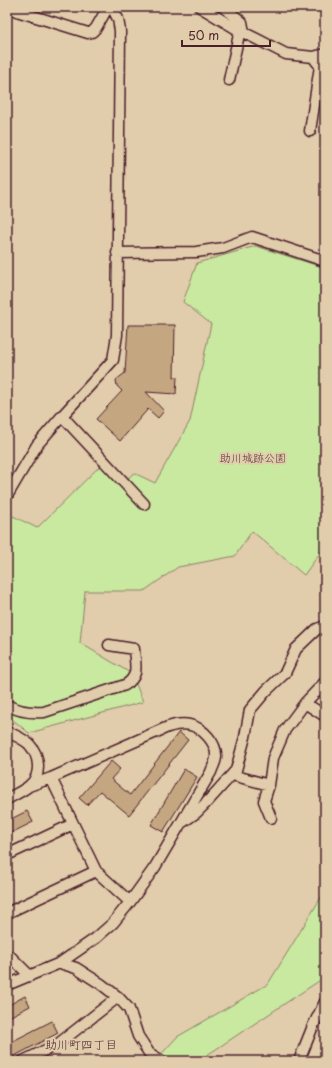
<svg xmlns="http://www.w3.org/2000/svg" width="332" height="1068" viewBox="0 0 332 1068" font-family="'Playpen Sans','Klee One',sans-serif">
	<rect width="100%" height="100%" fill="#e1ccab"/>
	<filter id="ink" filterUnits="userSpaceOnUse"><feTurbulence type="fractalNoise" baseFrequency=".025" numOctaves="2"/><feDisplacementMap in="SourceGraphic" scale="8" xChannelSelector="R" yChannelSelector="G"/><feConvolveMatrix kernelMatrix="1 2 1 2 8 2 1 2 1" color-interpolation-filters="sRGB"/></filter>
	<g filter="url(#ink)">
		<path fill="#c9e8a0" stroke="#8a8466" d="M 256,246 L 325,268 L 325,546 L 304,575 L 252,531 L 235,556 L 178,567 L 144,591 L 85,591 L 80,643 L 132,674 L 143,702 L 29,733 L 7,715 L 7,525 L 13,516 L 37,528 L 108,458 L 127,479 L 134,473 L 155,483 L 190,421 L 211,324 L 183,302 L 197,263 Z
			M 325,891 L 325,977 L 198,1061 L 155,1061 L 177,1037 L 268,984 Z"/>
		<path fill="#c4a681" stroke="#4a1f2b" d="M 128,325 L 175,325 L 174,377 L 177,377 L 176,394 L 146,392 L 164,411 L 158,418 L 148,409 L 120,441 L 96,419 L 122,391 L 117,386 L 116,380 L 125,373 Z
			M 179,732 L 188,740 L 129,815 L 100,791 L 87,805 L 79,798 L 111,761 L 120,769 L 111,779 L 130,795 Z
			M 184,769 L 197,777 L 163,832 L 151,825 Z
			M 27,811 L 33,822 L 7,835 L 7,821 Z
			M 25,996 L 30,1006 L 7,1018 L 7,1006 Z
			M 52,1021 L 58,1033 L 7,1060 L 7,1044 Z"/>
		<g fill="none" stroke-linecap="round" stroke-linejoin="round">
			<g stroke="#4a1f2b" stroke-width="13">
				<path id="street" d="M 200,7 L 235,28 L 286,54 L 313,57 L 325,54
					M 223,7 L 242,22 L 244,32
					M 7,8 L 88,33 L 92,32 L 96,28 L 108,7
					M 229,80 L 240,30
					M 310,131 L 320,66 L 313,57
					M 117,253 L 196,252 L 223,248 L 252,237 L 325,261
					M 62,416 L 144,504
					M 7,496 L 37,445 L 62,416 L 113,360 L 117,335 L 120,31 L 118,19 L 112,7
					M 305,703 L 325,716
					M 7,705 C 18,711 32,713 44,712 L 125,685 C 140,676 135,665 134,649 L 109,645
					M 7,732 C 15,735 23,739 29,744 C 40,756 42,776 29,786 C 23,791 14,795 7,799
					M 232,775 L 269,785
					M 51,778 L 96,871 L 130,902
					M 271,818 L 264,801 L 269,785 L 273,758 L 285,730 L 305,703 L 325,682
					M 183,822 L 196,813 L 209,800 L 236,770 L 245,737 L 250,710 L 266,691 L 285,673 L 296,649 L 317,629 L 325,626
					M 7,855 L 73,824
					M 7,913 L 96,871
					M 7,955 L 11,957 L 30,976
					M 60,963 L 76,968 L 101,984 L 118,997 L 129,1009 L 138,1036 L 149,1053 L 162,1061
					M 7,985 L 60,963 L 96,938 L 113,923 L 130,902 L 155,867 L 211,772 C 212,768 216,762 216,757 C 217,743 203,728 190,725 C 182,723 175,725 168,727 L 51,778 L 29,786
					M 23,1061 L 58,1044 L 118,997
					M 299,1061 L 313,1026 L 325,1002"/>
			</g>
			<use href="#street" stroke="#e1ccab" stroke-width="10"/>
		</g>
	</g>
	<g text-anchor="middle" stroke-width="4" stroke-linejoin="round" paint-order="stroke">
		<g font-size="11" fill="#573337" stroke="#e1ccab">
			<text x="253" y="462">助川城跡公園</text>
		</g>
		<g font-size="12" fill="#4a1f2b" stroke="#e1ccab">
			<text x="81" y="1049">助川町四丁目</text>
		</g>
	</g>
	<rect width="332" height="1068" fill="none" stroke="#e1ccab" stroke-width="24"/>
	<rect x="12" y="12" width="308" height="1044" fill="none" stroke="#4a1f2b" stroke-width="1.5" filter="url(#ink)"/>
	<path d="M182 40v6h88v-6" fill="none" stroke="#4a1f2b" stroke-width="2"/>
	<text x="188" y="40" font-size="12" fill="#4a1f2b" stroke="#e1ccab" stroke-width="3" paint-order="stroke">50 m</text>
</svg>
